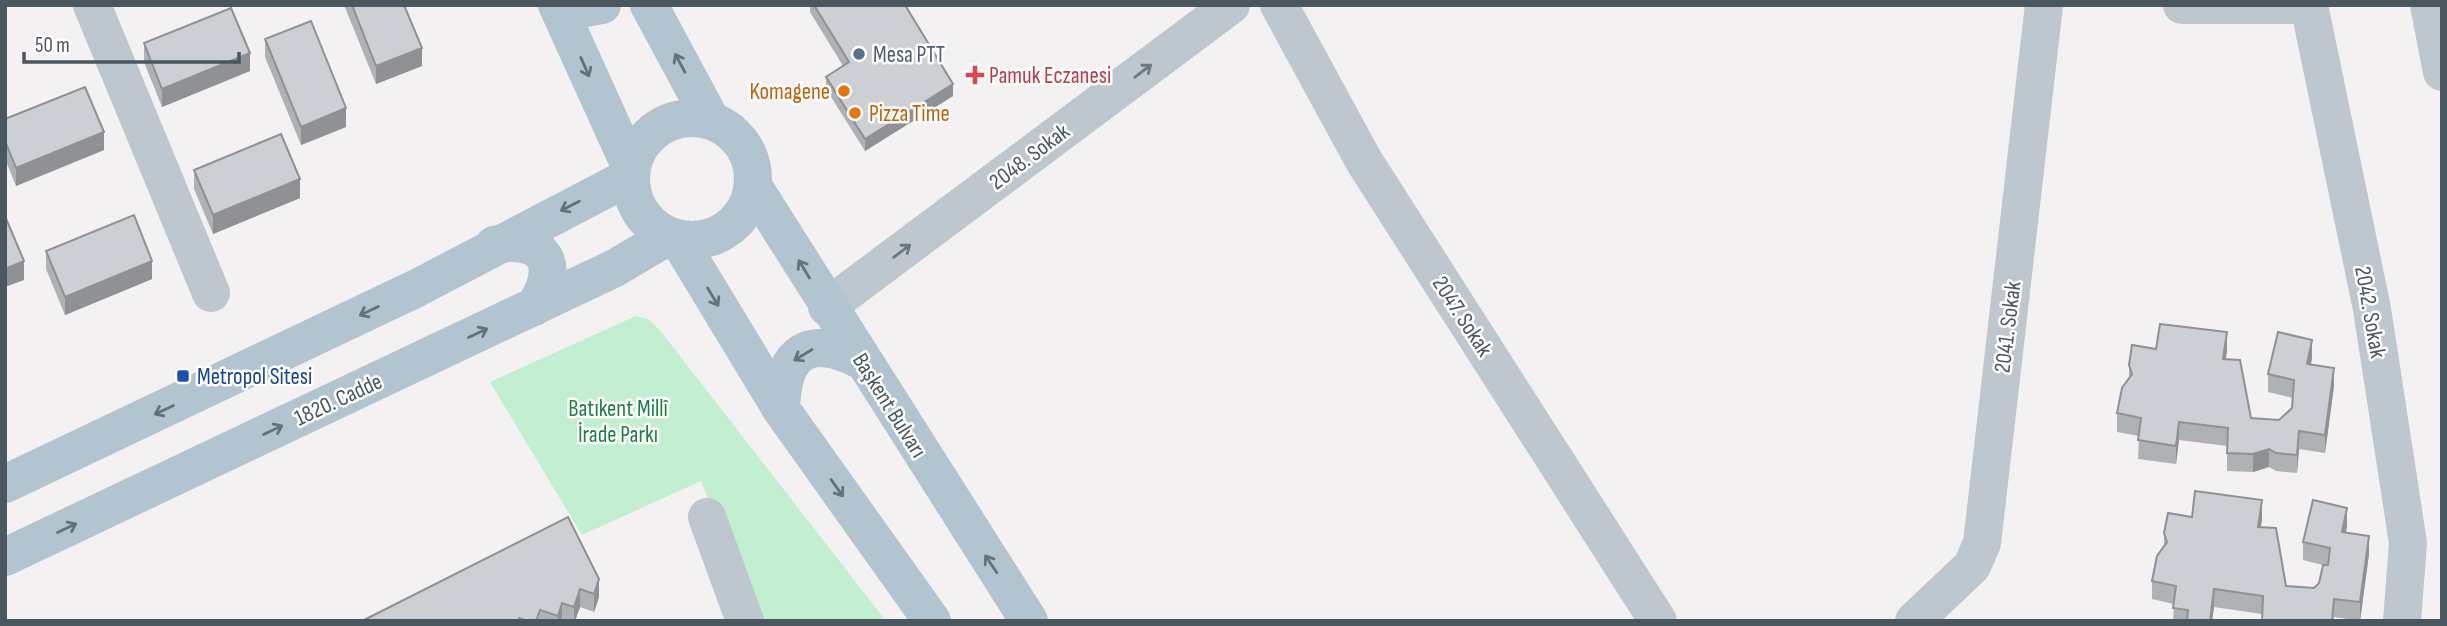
<svg xmlns="http://www.w3.org/2000/svg" width="2447" height="626" viewBox="0 0 2447 626" font-family="'Sofia Sans Condensed',sans-serif">
	<rect width="100%" height="100%" fill="#f4f1f2"/>
	<path fill="#c2efcf" d="M 636,316 L 650,320 L 662,333 L 886,621 L 757,621 L 701,481 L 582,535 L 490,382 Z"/>
	<g fill="none" stroke-linecap="round" stroke-linejoin="round">
		<path stroke="#bec7cd" stroke-width="38" d="M 92,5 L 211,293
			M 1279,5 L 1364,161 L 1658,621
			M 2182,5 L 2290,5
			M 2309,5 L 2372,309 L 2408,543 L 2402,621
			M 2429,5 L 2442,72
			M 827,307 L 1231,5
			M 707,517 L 745,621
			M 1914,621 L 1972,566 L 1982,543 L 2044,5"/>
		<path stroke="#b2c4cf" stroke-width="38" d="M 557,5 L 631,168
			M 574,5 L 585,8 L 602,5
			M 649,5 L 711,120
			M631 179a61 61 0 1 1 122 0a61 61 0 1 1-122 0Z
			M 753,186 L 1029,621
			M 678,239 L 781,409 L 932,621
			M 494,245 C 544,235 563,265 534,307
			M 781,409 C 783,351 808,333 862,361
			M 5,484 L 417,288 L 631,176
			M 5,557 L 615,268 L 669,236"/>
	</g>
	<path fill="#afb2b5" d="M 344,5 L 404,5 L 422,66 L 376,84 Z
		M 810,5 L 905,5 L 953,96 L 865,151 L 826,89 L 826,77 L 843,66 L 810,12 Z
		M 265,39 L 346,127 L 301,145 L 265,57 Z
		M 144,43 L 250,71 L 162,107 L 144,62 Z
		M 5,119 L 104,150 L 16,186 L 5,159 Z
		M 194,170 L 300,198 L 213,234 L 194,189 Z
		M 46,251 L 152,279 L 65,315 L 46,269 Z
		M 2156,349 L 2227,351 L 2225,359 L 2251,418 L 2279,420 L 2292,408 L 2293,398 L 2268,392 L 2268,374 L 2312,358 L 2311,365 L 2334,386 L 2325,453 L 2299,449 L 2297,473 L 2276,471 L 2269,467 L 2253,472 L 2227,471 L 2227,446 L 2179,440 L 2176,464 L 2138,459 L 2139,436 L 2117,432 L 2117,413 L 2129,377 L 2129,365 Z
		M 568,517 L 599,597 L 594,612 L 580,607 L 575,621 L 362,621 Z
		M 2192,517 L 2262,519 L 2261,527 L 2286,586 L 2314,588 L 2319,583 L 2323,565 L 2303,560 L 2303,542 L 2347,526 L 2346,533 L 2369,554 L 2360,621 L 2334,617 L 2334,621 L 2262,621 L 2262,614 L 2214,607 L 2212,621 L 2173,621 L 2174,604 L 2152,599 L 2152,581 L 2164,545 L 2164,533 Z"/>
	<path fill="#8f9194" d="M 422,48 L 422,66 L 376,84 L 376,66 Z
		M 250,53 L 250,71 L 162,107 L 162,89 Z
		M 953,84 L 953,96 L 865,151 L 865,139 Z
		M 346,108 L 346,127 L 301,145 L 301,127 Z
		M 104,132 L 104,150 L 16,186 L 16,168 Z
		M 300,179 L 300,198 L 213,234 L 213,215 Z
		M 24,261 L 24,280 L 5,287 L 5,269 Z
		M 152,261 L 152,279 L 65,315 L 65,297 Z
		M 2227,332 L 2227,351 L 2223,377 L 2223,359 Z
		M 2312,340 L 2312,358 L 2307,382 L 2307,364 Z
		M 2334,368 L 2334,386 L 2325,453 L 2325,435 Z
		M 2179,422 L 2179,440 L 2176,464 L 2176,446 Z
		M 2299,431 L 2299,449 L 2297,473 L 2297,455 Z
		M 2269,449 L 2269,467 L 2253,472 L 2253,454 Z
		M 2262,500 L 2262,519 L 2258,545 L 2258,527 Z
		M 2347,508 L 2347,526 L 2342,550 L 2342,532 Z
		M 2369,536 L 2369,554 L 2360,621 L 2360,602 Z
		M 599,579 L 599,597 L 594,612 L 594,594 Z
		M 580,589 L 580,607 L 575,621 L 574,621 L 574,607 Z
		M 2214,589 L 2214,607 L 2212,621 L 2210,621 Z
		M 562,603 L 562,621 L 558,621 L 558,616 Z"/>
	<path fill="#cccfd3" stroke="#8f9194" stroke-width="2" d="M 352,5 L 404,5 L 422,48 L 376,66 Z
		M 814,5 L 905,5 L 953,84 L 865,139 L 826,77 L 849,62 Z
		M 231,8 L 250,53 L 162,89 L 144,43 Z
		M 311,21 L 346,108 L 301,127 L 265,39 Z
		M 85,87 L 104,132 L 16,168 L 5,141 L 5,119 Z
		M 281,134 L 300,179 L 213,215 L 194,170 Z
		M 134,215 L 152,261 L 65,297 L 46,251 Z
		M 5,216 L 24,261 L 5,269 Z
		M 2160,324 L 2227,332 L 2223,359 L 2240,360 L 2251,418 L 2279,420 L 2292,408 L 2294,380 L 2268,374 L 2278,332 L 2312,340 L 2307,364 L 2334,368 L 2325,435 L 2299,431 L 2297,455 L 2276,453 L 2269,449 L 2253,454 L 2227,453 L 2228,428 L 2179,422 L 2176,446 L 2138,440 L 2141,418 L 2117,413 L 2122,388 L 2132,374 L 2129,365 L 2132,345 L 2156,349 Z
		M 2195,491 L 2262,500 L 2258,527 L 2276,528 L 2286,586 L 2314,588 L 2319,583 L 2323,565 L 2328,565 L 2330,548 L 2303,542 L 2313,500 L 2347,508 L 2342,532 L 2369,536 L 2360,602 L 2334,599 L 2332,621 L 2262,621 L 2263,596 L 2214,589 L 2210,621 L 2187,621 L 2188,610 L 2173,608 L 2176,586 L 2152,581 L 2157,556 L 2167,542 L 2164,533 L 2168,513 L 2192,517 Z
		M 568,517 L 599,579 L 594,594 L 580,589 L 574,607 L 562,603 L 558,616 L 540,610 L 536,621 L 527,621 L 519,618 L 518,621 L 362,621 Z"/>
	<defs><path id="oneway-shaft" d="M-6 0H5M1.5-3L5.5 0L1.5 3" fill="none" stroke-width="1.6" stroke-linecap="round" stroke-linejoin="round" transform="scale(1.75)"/></defs>
	<g stroke="#64727a">
		<use href="#oneway-shaft" transform="translate(680 63) rotate(-118)"/>
		<use href="#oneway-shaft" transform="translate(585 67) rotate(66)"/>
		<use href="#oneway-shaft" transform="translate(570 206) rotate(153)"/>
		<use href="#oneway-shaft" transform="translate(804 269) rotate(-121)"/>
		<use href="#oneway-shaft" transform="translate(713 297) rotate(59)"/>
		<use href="#oneway-shaft" transform="translate(369 311) rotate(154)"/>
		<use href="#oneway-shaft" transform="translate(478 333) rotate(-25)"/>
		<use href="#oneway-shaft" transform="translate(803 355) rotate(149)"/>
		<use href="#oneway-shaft" transform="translate(164 410) rotate(155)"/>
		<use href="#oneway-shaft" transform="translate(273 430) rotate(-25)"/>
		<use href="#oneway-shaft" transform="translate(837 488) rotate(55)"/>
		<use href="#oneway-shaft" transform="translate(67 528) rotate(-25)"/>
		<use href="#oneway-shaft" transform="translate(991 564) rotate(-124)"/>
	</g>
	<g stroke="#6d797f">
		<use href="#oneway-shaft" transform="translate(1143 71) rotate(-37)"/>
		<use href="#oneway-shaft" transform="translate(902 251) rotate(-37)"/>
	</g>
	<circle fill="#5c6f8a" stroke="#fff" stroke-width="2.5" cx="859" cy="54" r="7"/>
	<path fill="#e0444e" stroke="#fff" stroke-width="2.5" d="M971.5 64.5h7v7h7v7h-7v7h-7v-7h-7v-7h7z"/>
	<g fill="#e8710a" stroke="#fff" stroke-width="2.5">
		<circle cx="844" cy="91" r="7"/>
		<circle cx="855" cy="113" r="7"/>
	</g>
	<rect fill="#1a4fb4" stroke="#fff" stroke-width="2.5" x="176" y="369" width="14" height="14" rx="3.5"/>
	<g text-anchor="middle" stroke-width="5" stroke-linejoin="round" paint-order="stroke">
		<g font-size="23" fill="#4e5e75" stroke="#fff" text-anchor="start">
			<text x="873" y="62">Mesa PTT</text>
		</g>
		<g font-size="23" fill="#be3a42" stroke="#fff" text-anchor="start">
			<text x="989" y="83">Pamuk Eczanesi</text>
		</g>
		<g font-size="23" fill="#c56008" stroke="#fff" text-anchor="end">
			<text x="830" y="99">Komagene</text>
			<text x="869" y="121" text-anchor="start">Pizza Time</text>
		</g>
		<g font-size="23" fill="#4a575e" stroke="#fff">
			<text transform="translate(1029 156) rotate(-37)" y="8">2048. Sokak</text>
			<text transform="translate(2371 312) rotate(80)" y="8">2042. Sokak</text>
			<text transform="translate(1463 316) rotate(57)" y="8">2047. Sokak</text>
			<text transform="translate(2007 327) rotate(-83)" y="8">2041. Sokak</text>
			<text transform="translate(338 399) rotate(-25)" y="8">1820. Cadde</text>
			<text transform="translate(890 405) rotate(58)" y="8">Başkent Bulvarı</text>
		</g>
		<g font-size="23" fill="#164399" stroke="#fff" text-anchor="start">
			<text x="197" y="384">Metropol Sitesi</text>
		</g>
		<g font-size="23" fill="#1b7f43" stroke="#fff">
			<text x="618" y="416">Batıkent Millî<tspan x="618" dy="26">İrade Parkı</tspan></text>
		</g>
	</g>
	<rect width="2447" height="626" fill="none" stroke="#4a575e" stroke-width="14"/>
	<path d="M24 52v10h215v-10" fill="none" stroke="#4a575e" stroke-width="3.5"/>
	<text x="35" y="52" font-size="21" fill="#4a575e" stroke="#ffffff" stroke-width="5" paint-order="stroke">50 m</text>
</svg>
